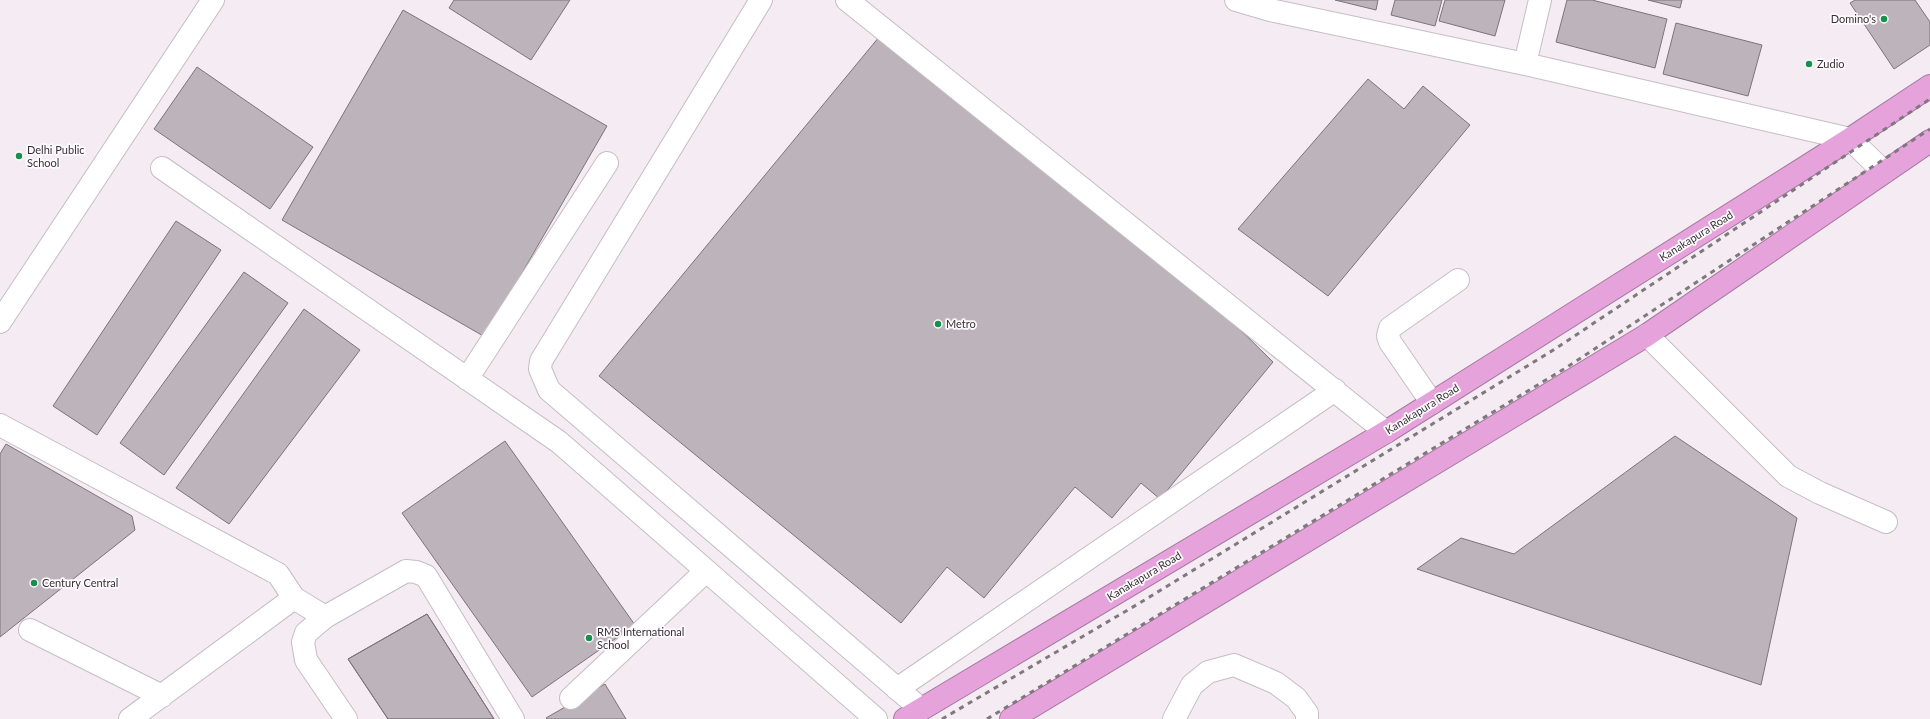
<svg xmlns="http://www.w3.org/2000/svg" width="1930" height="719" viewBox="0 0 1930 719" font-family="Lato,sans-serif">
	<rect width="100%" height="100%" fill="#f5ebf3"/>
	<path fill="#bdb3bb" stroke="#7d747b" d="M 454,0 L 570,0 L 531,60 L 449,8 Z
		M 1335,0 L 1378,0 L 1376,10 Z
		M 1395,0 L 1442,0 L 1435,26 L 1391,15 Z
		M 1445,0 L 1505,0 L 1495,36 L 1439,21 Z
		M 1567,0 L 1592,0 L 1667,19 L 1655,68 L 1556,42 Z
		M 1648,0 L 1682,0 L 1680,8 Z
		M 1855,0 L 1915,0 L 1930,22 L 1930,45 L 1894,69 L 1850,3 Z
		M 403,10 L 607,126 L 485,337 L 282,220 Z
		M 1676,23 L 1762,45 L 1748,96 L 1663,74 Z
		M 884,31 L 1196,286 L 1273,362 L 1160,499 L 1141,483 L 1112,518 L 1075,487 L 984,598 L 947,567 L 901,623 L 599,376 Z
		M 197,67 L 313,147 L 270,209 L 154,129 Z
		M 1368,79 L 1404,109 L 1423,86 L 1470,125 L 1328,296 L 1238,229 Z
		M 176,221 L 221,250 L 97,435 L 53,406 Z
		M 244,272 L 288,303 L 164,475 L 120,443 Z
		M 304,309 L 360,350 L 229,524 L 176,488 Z
		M 1675,436 L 1797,518 L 1761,685 L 1417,569 L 1461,538 L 1514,554 Z
		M 505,441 L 635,625 L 532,697 L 402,513 Z
		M 6,444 L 132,516 L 135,530 L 0,637 L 0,454 Z
		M 427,614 L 494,719 L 388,719 L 348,659 Z
		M 427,614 L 494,719 L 388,719 L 348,659 Z
		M 605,684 L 626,719 L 547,719 L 546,718 Z"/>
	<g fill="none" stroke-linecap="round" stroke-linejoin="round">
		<g stroke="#c6bdc5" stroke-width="24">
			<path id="minor" d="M 761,0 L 541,361 L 540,369 L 549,390 L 921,709
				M 847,0 L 1386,432
				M 1236,0 L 1270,10 L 1525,64 L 1850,139 L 1884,172
				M 1525,64 L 1540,0
				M 162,168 L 559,442 L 876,719
				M 0,322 L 213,0
				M 1647,335 L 1788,476 L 1820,493 L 1886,522
				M 467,379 L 607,163
				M 1432,403 L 1390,342 L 1388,336 L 1390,328 L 1458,280
				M 0,425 L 278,574 L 294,598 L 325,617 L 406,571 L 416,572 L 426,576 L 513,719
				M 325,617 L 306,633 L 303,642 L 306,660 L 346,719
				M 30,630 L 162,696
				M 897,689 L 1335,390
				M 571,698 L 706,571
				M 130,719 L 294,598
				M 1174,719 L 1192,685 L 1208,672 L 1234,665 L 1276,683 L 1296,698 L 1307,713 L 1307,719"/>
		</g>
		<g stroke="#a77aa1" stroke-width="24">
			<path id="highway" d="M 905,719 L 1386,432 L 1850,139 L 1930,86
				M 1011,719 L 1647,335 L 1930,141"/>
		</g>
		<use href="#minor" stroke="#fff" stroke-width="22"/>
		<use href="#highway" stroke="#e5a2db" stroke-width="22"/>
		<path stroke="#7f797e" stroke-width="3" stroke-dasharray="5 5" stroke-linecap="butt" d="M 942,719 L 1138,604 L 1555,349 L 1930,99
			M 987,719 L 1564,369 L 1930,129"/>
	</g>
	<g fill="#17904c" stroke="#fefafd" stroke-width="1.5">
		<circle cx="1884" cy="19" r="4"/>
		<circle cx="1809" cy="64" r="4"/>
		<circle cx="19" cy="156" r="4"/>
		<circle cx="938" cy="324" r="4"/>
		<circle cx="34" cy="583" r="4"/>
		<circle cx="589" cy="638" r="4"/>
	</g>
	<g text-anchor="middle" stroke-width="3.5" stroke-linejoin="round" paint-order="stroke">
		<g font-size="11" fill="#353134" stroke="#fefafd" text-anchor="start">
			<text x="1876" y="23" text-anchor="end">Domino's</text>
			<text x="1817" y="68">Zudio</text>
			<text x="27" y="154">Delhi Public<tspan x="27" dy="13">School</tspan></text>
			<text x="946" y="328">Metro</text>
			<text x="42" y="587">Century Central</text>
			<text x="597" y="636">RMS International<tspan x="597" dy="13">School</tspan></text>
		</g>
		<g font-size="11" fill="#353134" stroke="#fefafd">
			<text transform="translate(1696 236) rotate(-32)" y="4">Kanakapura Road</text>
			<text transform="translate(1422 409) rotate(-32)" y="4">Kanakapura Road</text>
			<text transform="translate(1144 576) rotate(-31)" y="4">Kanakapura Road</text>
		</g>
	</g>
</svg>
